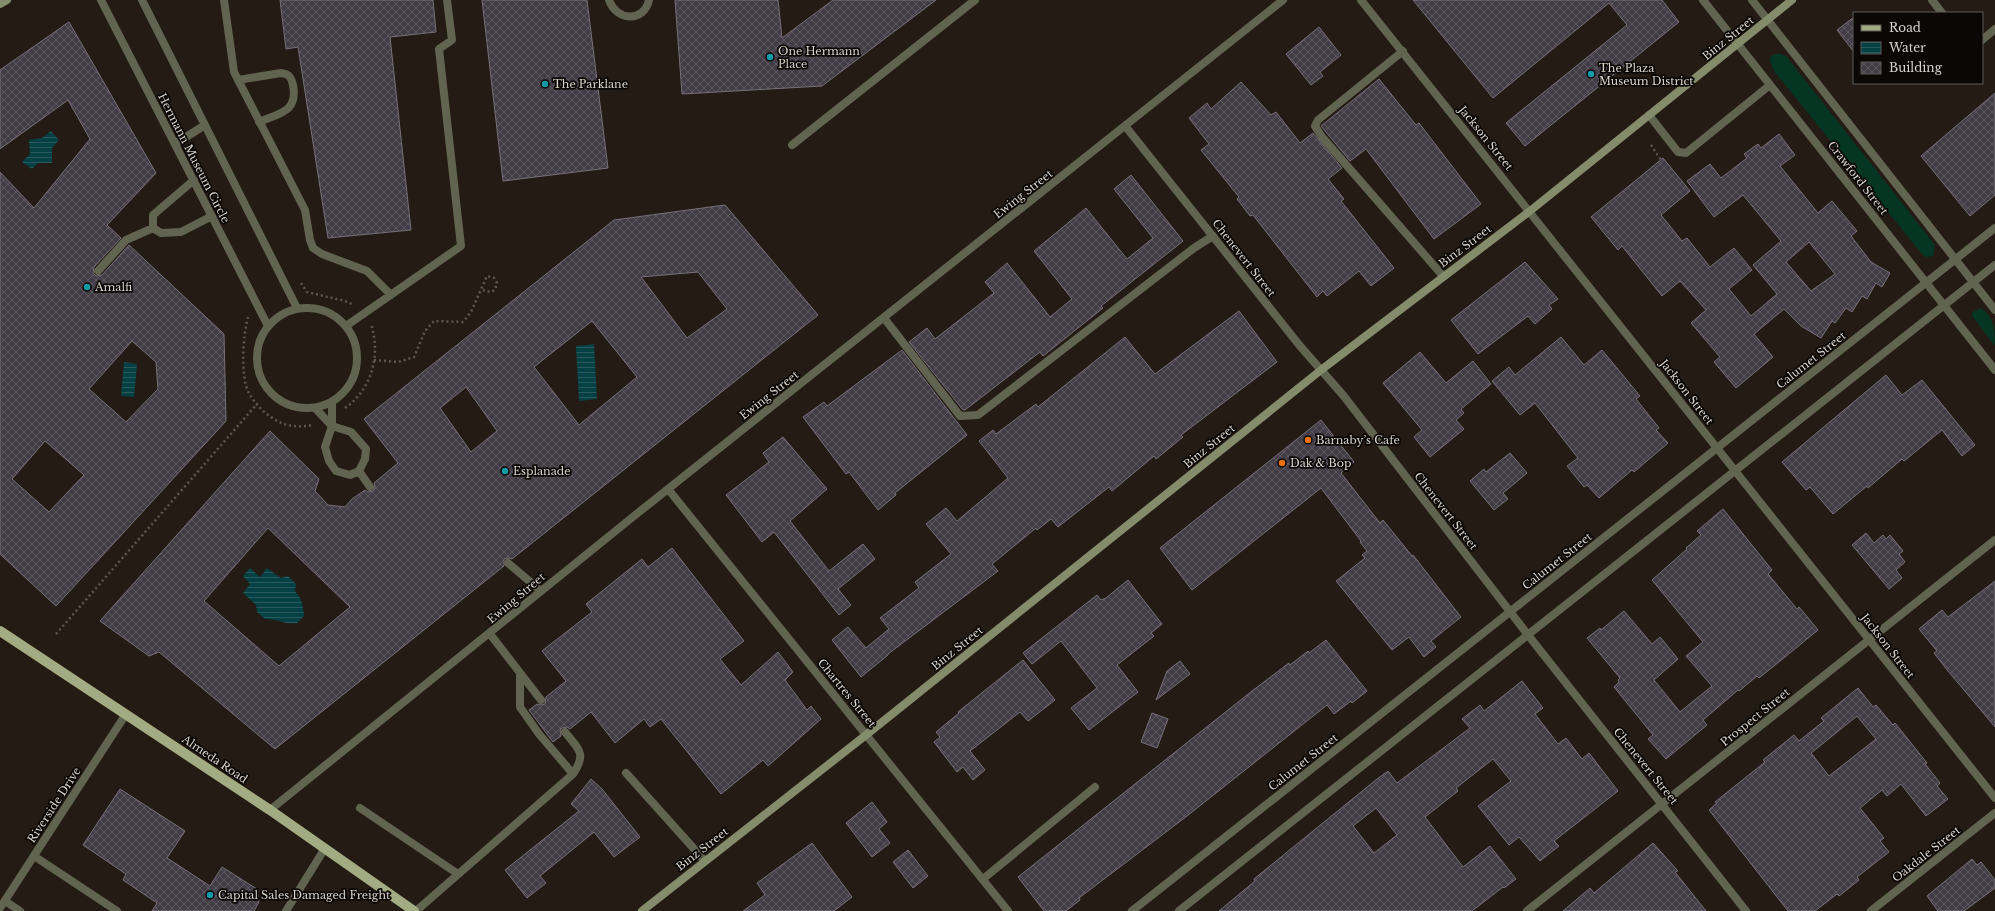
<svg xmlns="http://www.w3.org/2000/svg" width="1995" height="911" viewBox="0 0 1995 911" font-family="'Libre Baskerville',serif">
	<defs>
		<pattern id="water-rules" width="6" height="5" patternUnits="userSpaceOnUse"><rect width="6" height="5" fill="#054044"/><path d="M0 2.5h6" fill="none" stroke="#295b5e"/></pattern>
		<pattern id="building-cross-hatch" width="8" height="8" patternUnits="userSpaceOnUse"><rect width="8" height="8" fill="#423c46"/><path d="M0 0l8 8M0 8l8-8" fill="none" stroke="#5d5760"/></pattern>
	</defs>
	<rect width="100%" height="100%" fill="#241c14"/>
	<path fill="#043623" d="M 1778,53 L 1786,56 L 1935,245 L 1933,256 L 1926,257 L 1922,254 L 1774,71 L 1770,61 L 1771,56 Z
		M 1981,308 C 1995,319 1995,329 1995,346 L 1972,316 L 1973,312 Z"/>
	<path fill="url(#water-rules)" d="M 51,131 L 59,140 L 52,148 L 52,163 L 38,163 L 32,169 L 22,162 L 30,154 L 29,140 L 42,138 Z
		M 594,344 L 597,399 L 579,401 L 576,346 Z
		M 124,362 L 137,364 L 134,397 L 121,396 Z
		M 250,568 L 260,577 L 267,568 L 281,578 L 288,576 L 296,584 L 295,591 C 302,599 303,605 304,616 L 297,623 C 282,625 278,618 265,619 L 257,612 L 256,605 L 243,593 L 250,584 L 243,576 Z"/>
	<path fill="url(#building-cross-hatch)" stroke="#77707b" fill-rule="evenodd" d="M 280,0 L 433,0 L 436,32 L 390,37 L 411,230 L 328,238 L 298,47 L 286,49 Z
		M 482,0 L 587,0 L 608,168 L 503,181 Z
		M 675,0 L 778,0 L 782,38 L 833,0 L 936,0 L 822,86 L 682,94 Z
		M 1413,0 L 1662,0 L 1679,22 L 1525,146 L 1506,123 L 1627,25 L 1609,3 L 1493,98 Z
		M 1854,17 L 1854,52 L 1837,30 Z
		M 69,22 L 156,173 L 107,225 L 121,238 L 94,267 L 93,273 L 96,276 L 102,275 L 129,245 L 224,334 L 226,421 L 56,606 L 0,554 L 0,172 L 34,208 L 90,139 L 68,100 L 0,149 L 0,70 ZM 132,341 L 156,362 L 158,389 L 126,422 L 89,389 ZM 45,441 L 84,475 L 49,512 L 12,479 Z
		M 1319,27 L 1341,55 L 1320,72 L 1323,76 L 1311,85 L 1286,54 Z
		M 1379,79 L 1416,125 L 1419,123 L 1481,204 L 1434,239 L 1366,149 L 1350,161 L 1321,126 Z
		M 1241,82 L 1271,115 L 1276,112 L 1300,143 L 1313,133 L 1342,168 L 1328,179 L 1344,199 L 1341,201 L 1394,268 L 1371,286 L 1359,271 L 1327,296 L 1323,291 L 1317,297 L 1253,215 L 1250,216 L 1237,199 L 1239,197 L 1201,150 L 1209,144 L 1189,118 L 1207,103 L 1211,109 Z
		M 1995,93 L 1995,195 L 1970,216 L 1921,156 Z
		M 1779,134 L 1795,155 L 1780,166 L 1818,213 L 1832,201 L 1857,231 L 1851,236 L 1871,262 L 1890,273 L 1882,287 L 1876,283 L 1867,299 L 1862,296 L 1852,312 L 1846,308 L 1835,323 L 1832,321 L 1821,338 L 1801,326 L 1784,309 L 1754,334 L 1773,357 L 1736,388 L 1714,362 L 1720,357 L 1691,323 L 1706,310 L 1680,281 L 1662,296 L 1622,246 L 1618,250 L 1591,217 L 1663,158 L 1690,191 L 1661,215 L 1682,241 L 1687,238 L 1710,267 L 1734,248 L 1752,270 L 1729,289 L 1751,316 L 1777,294 L 1753,265 L 1781,241 L 1743,195 L 1714,217 L 1687,181 L 1710,164 L 1721,178 L 1747,158 L 1744,154 L 1758,144 L 1761,148 ZM 1809,242 L 1835,274 L 1811,291 L 1786,262 Z
		M 1131,175 L 1183,241 L 1101,306 L 1103,308 L 1043,356 L 1040,352 L 965,410 L 963,410 L 909,342 L 927,328 L 935,339 L 994,293 L 985,282 L 1007,263 L 1050,317 L 1072,299 L 1034,251 L 1086,208 L 1127,259 L 1153,238 L 1114,189 Z
		M 725,205 L 818,315 L 512,559 L 509,558 L 504,559 L 504,566 L 275,749 L 159,652 L 149,656 L 100,621 L 270,431 L 319,479 L 315,491 L 328,505 L 345,507 L 352,499 L 365,490 L 368,492 L 373,491 L 375,487 L 374,483 L 398,463 L 364,419 L 614,220 ZM 698,272 L 727,309 L 687,338 L 641,277 ZM 592,321 L 637,377 L 579,425 L 534,367 ZM 466,387 L 497,431 L 471,452 L 440,408 ZM 268,528 L 350,607 L 279,666 L 204,601 Z
		M 1525,262 L 1558,299 L 1549,305 L 1552,309 L 1535,324 L 1528,316 L 1478,354 L 1451,320 Z
		M 1239,311 L 1277,362 L 1181,435 L 1183,437 L 1156,459 L 1154,456 L 1112,491 L 1109,487 L 1058,527 L 1051,519 L 1037,530 L 1036,528 L 992,564 L 998,571 L 888,654 L 888,655 L 861,677 L 832,640 L 848,627 L 866,648 L 889,629 L 880,618 L 919,588 L 915,582 L 951,554 L 926,524 L 946,508 L 957,521 L 1008,478 L 979,441 L 993,430 L 996,434 L 1036,404 L 1038,407 L 1125,337 L 1155,374 Z
		M 1561,337 L 1584,365 L 1602,350 L 1640,396 L 1636,399 L 1659,428 L 1656,430 L 1668,443 L 1634,472 L 1632,470 L 1599,498 L 1587,485 L 1584,487 L 1567,466 L 1578,458 L 1535,403 L 1520,415 L 1492,381 L 1509,367 L 1515,375 Z
		M 902,350 L 967,435 L 895,493 L 896,495 L 878,510 L 849,472 L 846,474 L 803,417 L 824,402 L 827,406 Z
		M 1420,352 L 1446,383 L 1473,361 L 1491,384 L 1461,409 L 1464,413 L 1456,420 L 1464,429 L 1430,457 L 1414,437 L 1422,430 L 1383,383 Z
		M 1886,375 L 1902,395 L 1922,380 L 1975,445 L 1962,456 L 1942,430 L 1904,461 L 1902,459 L 1868,488 L 1867,486 L 1833,514 L 1810,487 L 1806,490 L 1782,462 Z
		M 1321,420 L 1354,462 L 1341,473 L 1380,523 L 1383,520 L 1412,556 L 1413,555 L 1461,617 L 1431,641 L 1436,647 L 1424,657 L 1409,637 L 1392,650 L 1336,581 L 1365,558 L 1362,555 L 1367,551 L 1360,542 L 1361,541 L 1321,488 L 1192,590 L 1160,548 Z
		M 783,437 L 827,489 L 790,521 L 829,571 L 863,544 L 875,559 L 838,589 L 851,605 L 839,615 L 774,532 L 762,542 L 726,495 L 769,462 L 763,453 Z
		M 1510,453 L 1527,473 L 1503,493 L 1508,499 L 1494,510 L 1470,481 L 1484,469 L 1486,472 Z
		M 1723,509 L 1772,570 L 1768,574 L 1797,609 L 1799,607 L 1818,630 L 1780,661 L 1759,678 L 1757,676 L 1739,691 L 1738,690 L 1703,720 L 1707,725 L 1666,759 L 1648,739 L 1653,735 L 1614,687 L 1619,682 L 1618,680 L 1620,678 L 1587,638 L 1600,628 L 1601,630 L 1624,611 L 1652,644 L 1660,637 L 1678,659 L 1654,680 L 1680,712 L 1712,686 L 1686,656 L 1703,642 L 1652,580 L 1687,549 L 1686,548 L 1701,535 L 1697,531 Z
		M 1866,533 L 1874,543 L 1883,535 L 1886,539 L 1890,535 L 1903,551 L 1899,554 L 1905,562 L 1896,570 L 1902,578 L 1889,589 L 1852,545 Z
		M 672,548 L 744,641 L 720,659 L 741,685 L 778,652 L 793,672 L 785,680 L 807,710 L 811,706 L 821,719 L 768,766 L 763,760 L 721,794 L 661,719 L 650,727 L 644,719 L 615,743 L 591,712 L 570,729 L 567,727 L 562,728 L 560,730 L 561,736 L 553,742 L 529,710 L 537,704 L 541,705 L 545,704 L 546,697 L 566,681 L 542,651 L 592,612 L 586,604 L 642,559 L 648,567 Z
		M 1128,580 L 1162,624 L 1151,633 L 1154,636 L 1117,665 L 1138,692 L 1089,730 L 1071,708 L 1097,688 L 1061,641 L 1032,664 L 1023,653 L 1097,595 L 1101,600 L 1106,598 Z
		M 1995,581 L 1995,727 L 1948,671 L 1934,653 L 1937,651 L 1919,629 L 1942,610 L 1948,617 Z
		M 1326,640 L 1367,691 L 1352,703 L 1351,701 L 1334,714 L 1327,705 L 1187,816 L 1079,898 L 1080,900 L 1066,911 L 1044,911 L 1018,877 L 1252,691 L 1289,663 L 1290,665 L 1308,651 L 1309,653 Z
		M 1023,660 L 1055,700 L 1028,721 L 1020,712 L 970,751 L 985,770 L 973,780 L 963,767 L 957,772 L 934,742 L 940,737 L 936,732 L 959,713 L 958,712 Z
		M 1180,661 L 1190,674 L 1156,700 L 1167,671 Z
		M 1522,681 L 1543,708 L 1535,714 L 1558,744 L 1566,738 L 1582,759 L 1589,753 L 1618,791 L 1554,841 L 1559,846 L 1540,861 L 1519,837 L 1509,845 L 1478,806 L 1511,781 L 1493,759 L 1456,788 L 1458,791 L 1425,817 L 1463,867 L 1490,846 L 1516,879 L 1504,888 L 1503,887 L 1472,911 L 1219,911 L 1255,881 L 1254,879 L 1377,779 L 1388,771 L 1397,783 L 1470,728 L 1462,719 L 1480,705 L 1484,711 ZM 1376,808 L 1397,835 L 1374,853 L 1353,826 Z
		M 1858,688 L 1873,707 L 1876,705 L 1893,725 L 1895,723 L 1927,763 L 1925,764 L 1940,783 L 1937,786 L 1948,799 L 1926,816 L 1901,784 L 1887,796 L 1882,790 L 1860,808 L 1884,838 L 1880,841 L 1889,852 L 1857,877 L 1859,880 L 1839,896 L 1837,894 L 1815,911 L 1788,911 L 1709,810 L 1717,803 L 1715,802 L 1765,762 L 1763,760 L 1794,735 L 1799,741 L 1824,721 L 1821,718 ZM 1857,716 L 1876,739 L 1829,776 L 1811,753 Z
		M 1152,713 L 1168,719 L 1157,748 L 1141,742 Z
		M 591,779 L 602,789 L 640,837 L 614,857 L 594,832 L 540,876 L 546,883 L 527,898 L 505,870 L 579,811 L 571,804 Z
		M 120,789 L 185,831 L 167,858 L 210,886 L 222,867 L 257,889 L 259,902 L 254,911 L 152,911 L 157,903 L 123,880 L 126,874 L 83,845 Z
		M 872,802 L 887,822 L 879,829 L 890,843 L 872,857 L 846,823 Z
		M 812,843 L 852,897 L 834,911 L 743,911 L 765,895 L 757,883 Z
		M 1653,843 L 1678,871 L 1675,872 L 1706,911 L 1563,911 L 1590,888 L 1594,893 Z
		M 908,850 L 928,876 L 913,888 L 893,862 Z
		M 1972,859 L 1977,865 L 1981,862 L 1995,880 L 1995,888 L 1964,911 L 1938,911 L 1927,896 Z"/>
	<g fill="none" stroke-linecap="round" stroke-linejoin="round">
		<path stroke="#5f5851" stroke-width="2.5" stroke-dasharray="2 3" stroke-linecap="butt" d="M 1651,145 L 1661,160
			M 301,283 L 307,292 L 345,301 L 354,305
			M 248,317 C 243,335 240,377 249,393 C 257,408 276,425 294,426 C 300,427 306,426 312,425
			M 374,360 L 398,362 L 414,357 L 425,331 L 434,321 L 463,322 L 471,312 L 487,276 L 494,278 L 497,283 L 495,290 L 490,292 L 483,290
			M 345,408 C 372,389 381,355 371,324
			M 56,634 L 257,404"/>
		<path stroke="#606450" stroke-width="8" d="M 101,0 L 268,326
			M 142,0 L 297,308
			M 224,0 L 234,72 L 305,210 L 310,240 L 313,248 L 322,254 L 367,271 L 391,295
			M 609,0 C 616,21 644,23 649,0
			M 1932,0 L 1942,13
			M 1982,40 L 1995,29
			M 1403,51 L 1318,120 L 1315,126 L 1322,137 L 1443,276
			M 238,80 L 281,73 C 289,74 291,77 293,85 C 298,112 280,113 259,122
			M 1649,115 L 1678,152 L 1686,153 L 1770,85
			M 175,144 L 205,125
			M 792,145 L 975,0
			M 153,228 L 153,215 L 194,180
			M 153,228 L 161,233 L 181,232 L 212,216
			M 98,271 L 126,240 L 153,228
			M257 358a50 50 0 1 1 100 0a50 50 0 1 1-100 0Z
			M 884,318 L 960,416 L 978,415 L 1194,248 L 1213,236
			M 346,326 L 461,246 L 439,49 L 452,40 L 447,0
			M 316,409 L 332,426 L 351,432 L 366,449 L 365,459 L 359,471 L 350,475 L 336,471 L 329,461 L 325,447 L 332,426 L 332,402
			M 359,471 L 370,487
			M 508,563 L 541,591
			M 490,634 L 541,700
			M 520,675 L 520,707 L 539,734 L 573,774
			M 626,773 L 705,861
			M 360,808 L 458,874
			M 34,856 L 117,911
			M 983,879 L 1095,787
			M 5,901 L 20,911
			M 416,911 L 573,774 C 587,753 579,750 565,732"/>
		<path stroke="#606450" stroke-width="8" d="M 1361,0 L 1995,798
			M 1703,0 L 1995,370
			M 1752,0 L 1995,310
			M 1126,127 L 1300,346 L 1343,395 L 1528,635 L 1746,911
			M 668,489 L 1008,911
			M 270,810 L 634,516 L 1283,0
			M 0,908 L 126,714
			M 286,911 L 325,848
			M 1132,911 L 1995,228
			M 1179,911 L 1995,265
			M 1527,911 L 1995,540
			M 1871,911 L 1995,813"/>
		<path stroke="#858c6c" stroke-width="8" d="M 0,4 L 7,0
			M 642,911 L 866,735 L 1321,370 L 1530,211 L 1792,0"/>
		<path stroke="#a2ab82" stroke-width="10" d="M 0,631 L 270,810 L 414,911"/>
	</g>
	<g fill="#0f9aa8" stroke="#0a0705" stroke-width="1.5">
		<circle cx="770" cy="57" r="4"/>
		<circle cx="1591" cy="74" r="4"/>
		<circle cx="545" cy="84" r="4"/>
		<circle cx="87" cy="287" r="4"/>
		<circle cx="505" cy="471" r="4"/>
		<circle cx="210" cy="895" r="4"/>
	</g>
	<g fill="#e8710a" stroke="#0a0705" stroke-width="1.5">
		<circle cx="1308" cy="440" r="4"/>
		<circle cx="1282" cy="463" r="4"/>
	</g>
	<g text-anchor="middle" stroke-width="3.5" stroke-linejoin="round" paint-order="stroke">
		<g font-size="11" fill="#d7d2cd" stroke="#0a0705">
			<text transform="translate(1728 38) rotate(-39)" y="4">Binz Street</text>
			<text transform="translate(1486 138) rotate(51)" y="4">Jackson Street</text>
			<text transform="translate(194 158) rotate(63)" y="4">Hermann Museum Circle</text>
			<text transform="translate(1858 178) rotate(52)" y="4">Crawford Street</text>
			<text transform="translate(1023 194) rotate(-38)" y="4">Ewing Street</text>
			<text transform="translate(1465 246) rotate(-37)" y="4">Binz Street</text>
			<text transform="translate(1244 258) rotate(52)" y="4">Chenevert Street</text>
			<text transform="translate(1811 360) rotate(-38)" y="4">Calumet Street</text>
			<text transform="translate(1687 392) rotate(52)" y="4">Jackson Street</text>
			<text transform="translate(769 395) rotate(-38)" y="4">Ewing Street</text>
			<text transform="translate(1209 446) rotate(-39)" y="4">Binz Street</text>
			<text transform="translate(1446 511) rotate(52)" y="4">Chenevert Street</text>
			<text transform="translate(1557 561) rotate(-38)" y="4">Calumet Street</text>
			<text transform="translate(516 598) rotate(-40)" y="4">Ewing Street</text>
			<text transform="translate(1888 646) rotate(52)" y="4">Jackson Street</text>
			<text transform="translate(957 648) rotate(-39)" y="4">Binz Street</text>
			<text transform="translate(847 693) rotate(51)" y="4">Chartres Street</text>
			<text transform="translate(1755 717) rotate(-39)" y="4">Prospect Street</text>
			<text transform="translate(215 759) rotate(34)" y="4">Almeda Road</text>
			<text transform="translate(1303 762) rotate(-38)" y="4">Calumet Street</text>
			<text transform="translate(1646 766) rotate(51)" y="4">Chenevert Street</text>
			<text transform="translate(54 805) rotate(-57)" y="4">Riverside Drive</text>
			<text transform="translate(702 849) rotate(-38)" y="4">Binz Street</text>
			<text transform="translate(1926 854) rotate(-38)" y="4">Oakdale Street</text>
		</g>
		<g font-size="11" fill="#d7d2cd" stroke="#0a0705" text-anchor="start">
			<text x="778" y="55">One Hermann<tspan x="778" dy="13">Place</tspan></text>
			<text x="1599" y="72">The Plaza<tspan x="1599" dy="13">Museum District</tspan></text>
			<text x="553" y="88">The Parklane</text>
			<text x="95" y="291">Amalfi</text>
			<text x="1316" y="444">Barnaby’s Cafe</text>
			<text x="1290" y="467">Dak &amp; Bop</text>
			<text x="513" y="475">Esplanade</text>
			<text x="218" y="899">Capital Sales Damaged Freight</text>
		</g>
	</g>
	<rect x="1853" y="12" width="130" height="72" fill="#0a0705" stroke="#5c5855"/>
	<rect x="1861" y="25" width="20" height="6" fill="#a2ab82" stroke="#5c5855"/>
	<text x="1889" y="32" font-size="12" fill="#d7d2cd">Road</text>
	<rect x="1861" y="42" width="20" height="12" fill="url(#water-rules)" stroke="#5c5855"/>
	<text x="1889" y="52" font-size="12" fill="#d7d2cd">Water</text>
	<rect x="1861" y="62" width="20" height="12" fill="url(#building-cross-hatch)" stroke="#5c5855"/>
	<text x="1889" y="72" font-size="12" fill="#d7d2cd">Building</text>
</svg>
